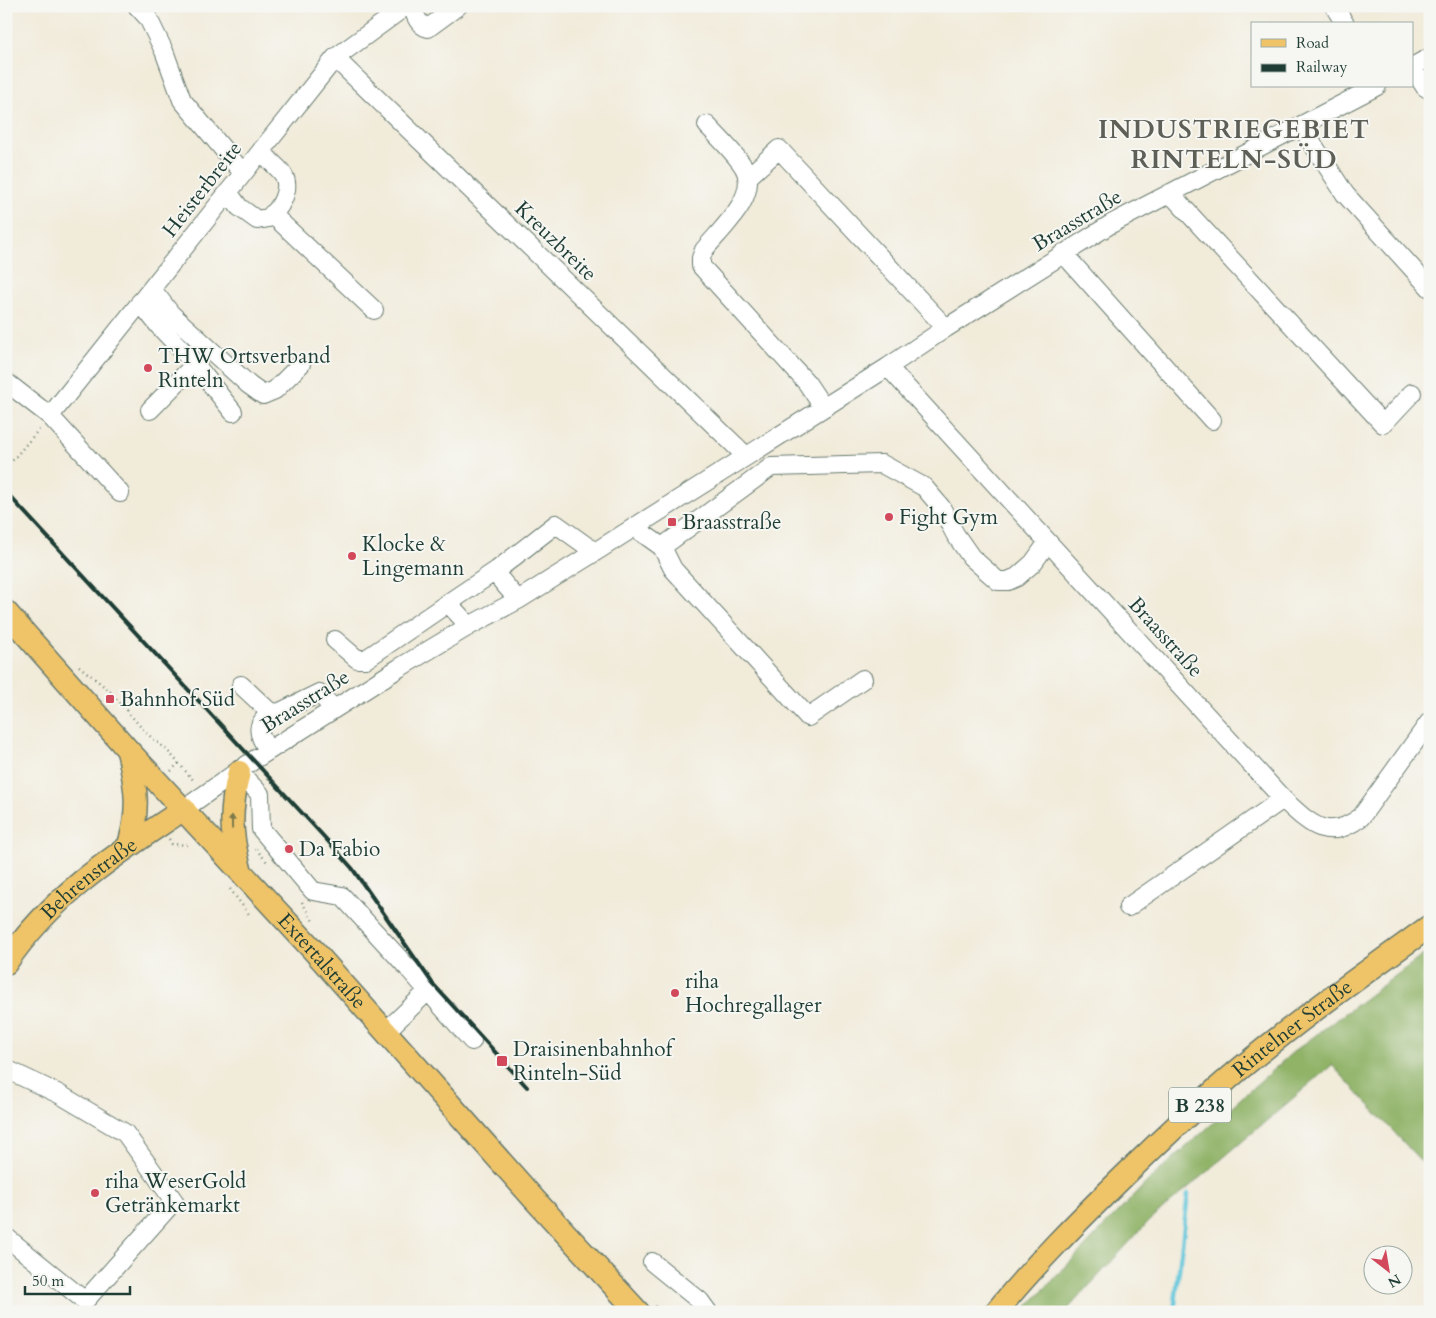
<svg xmlns="http://www.w3.org/2000/svg" width="1436" height="1318" viewBox="0 0 1436 1318" font-family="Cardo,serif">
	<rect width="100%" height="100%" fill="#f6f6f2"/>
	<filter id="ink" filterUnits="userSpaceOnUse"><feTurbulence type="fractalNoise" baseFrequency=".02" numOctaves="2"/><feDisplacementMap in="SourceGraphic" scale="10" xChannelSelector="R" yChannelSelector="G"/><feConvolveMatrix kernelMatrix="1 2 1 2 8 2 1 2 1" color-interpolation-filters="sRGB"/></filter>
	<filter id="wash" filterUnits="userSpaceOnUse"><feTurbulence type="fractalNoise" baseFrequency=".0096" numOctaves="4" result="noise"/><feDisplacementMap in="SourceGraphic" scale="20" xChannelSelector="R" yChannelSelector="G"/><feGaussianBlur stdDeviation="1.12" result="paint"/><feColorMatrix in="noise" values="0 0 0 0 0 0 0 0 0 0 0 0 0 0 0 0 0 1.4 0 .05"/><feComposite in="paint" operator="in"/></filter>
	<g filter="url(#wash)">
		<rect width="100%" height="100%" fill="#f1ebda"/>
		<path fill="#90b367" stroke="#58784e" d="M 1430,950 L 1430,1171 L 1332,1065 L 1149,1221 L 1065,1312 L 1022,1312 L 1149,1180 L 1293,1052 Z"/>
		<g fill="none" stroke-linecap="round" stroke-linejoin="round">
			<path stroke="#5ec6db" stroke-width="4.5" d="M 1174,1312 L 1188,1194"/>
		</g>
	</g>
	<g filter="url(#ink)">
		<g fill="none" stroke-linecap="round" stroke-linejoin="round">
			<g stroke="#687a6e" stroke-width="20">
				<path id="minor" d="M 137,6 L 148,18 L 164,51 L 182,100 L 243,173
					M 412,6 C 415,15 418,25 428,28 L 458,6
					M 1334,6 L 1345,24
					M 335,58 L 746,456
					M 1412,67 L 1425,87 L 1430,90
					M 1412,67 L 1430,57
					M 707,125 C 719,138 733,151 743,166 C 762,194 721,229 704,250 L 701,258 L 701,266 L 807,383 L 823,407
					M 1301,126 L 1345,194 L 1430,288
					M 747,178 L 779,149 L 946,328
					M 228,192 L 239,207 L 257,220 C 260,219 265,219 268,218 C 280,210 291,190 284,176 C 279,166 268,163 262,149
					M 1170,193 L 1383,424 L 1412,393
					M 272,214 L 374,310
					M 1063,253 L 1212,420
					M 152,289 L 171,314 L 249,385 L 263,395 L 275,390 L 301,364
					M 140,302 L 159,326 L 195,364 L 233,412
					M 888,367 L 1283,799 C 1310,824 1327,843 1361,817 L 1430,721
					M 6,382 L 50,416 L 120,493
					M 150,410 L 195,364
					M 50,416 L 335,58 L 406,6
					M 634,527 L 662,547 L 771,467 L 882,464 L 924,487 L 941,507 L 955,534 L 971,557 L 998,581 L 1008,581 L 1017,577 L 1033,563 L 1048,542
					M 662,547 L 673,569 L 808,717 L 863,679
					M 494,572 L 518,600
					M 469,626 L 448,603 L 497,570 L 556,524 L 595,552
					M 335,640 L 357,659 L 366,659 L 448,603
					M 241,685 L 271,713 L 280,712 L 319,693 L 334,709
					M 268,751 C 259,734 253,726 271,713
					M 239,772 L 260,794 L 261,829 L 313,891 L 342,896 L 408,968 L 472,1041
					M 184,809 L 254,760 L 399,668 L 469,626 L 518,600 L 595,552 L 888,367 L 946,328 L 1111,224 L 1377,86
					M 1128,907 L 1283,799
					M 386,1031 L 428,991
					M 6,1069 L 59,1094 L 125,1133 L 174,1201 L 85,1301 L 6,1237
					M 652,1262 L 700,1301 L 708,1312"/>
			</g>
			<g stroke="#687a6e" stroke-width="25">
				<g id="major">
					<path id="s1" d="M 6,612 L 128,750 L 314,951 L 534,1199 L 638,1312"/>
					<path d="M 128,751 C 136,786 140,809 129,845"/>
					<path d="M 239,772 C 230,810 230,831 240,869"/>
					<path id="s2" d="M 6,963 C 53,894 115,855 184,809"/>
					<path id="s3" d="M 996,1312 C 1035,1264 1079,1220 1123,1177 C 1157,1144 1192,1110 1228,1079 C 1291,1025 1362,975 1430,926"/>
				</g>
			</g>
			<path stroke="#687a6e" stroke-width="2.5" stroke-dasharray="1 4" stroke-linecap="butt" d="M 6,468 L 41,427
				M 6,588 L 12,595
				M 79,666 L 111,692 L 145,732 L 167,750 L 195,782
				M 171,771 L 179,763
				M 169,839 L 172,844 L 191,845
				M 256,849 L 267,862
				M 230,889 L 251,917
				M 302,902 L 314,923
				M 655,1306 L 661,1312"/>
			<use href="#minor" stroke="#fff" stroke-width="18"/>
			<use href="#major" stroke="#efc469" stroke-width="22"/>
			<path stroke="#1f3d34" stroke-width="4" d="M 6,492 L 326,839 L 352,868 L 433,984 L 527,1087"/>
		</g>
		<defs><path id="oneway-solid" d="M-6-.8H1V-3.2L6.5 0L1 3.2V.8H-6Z" transform="scale(1.25)"/></defs>
		<use fill="#7d7a4c" href="#oneway-solid" transform="translate(232 822) rotate(-91)"/>
	</g>
	<g fill="#d1495b" stroke="#f6f6f2" stroke-width="2">
		<circle cx="148" cy="368" r="5"/>
		<circle cx="889" cy="517" r="5"/>
		<rect x="667" y="517" width="10" height="10" rx="2.5"/>
		<circle cx="352" cy="556" r="5"/>
		<rect x="105" y="694" width="10" height="10" rx="2.5"/>
		<circle cx="289" cy="849" r="5"/>
		<circle cx="675" cy="993" r="5"/>
		<rect x="496" y="1055" width="12" height="12" rx="2.5"/>
		<circle cx="95" cy="1193" r="5"/>
	</g>
	<g text-anchor="middle" stroke-width="4" stroke-linejoin="round" paint-order="stroke">
		<rect fill="#f6f6f2" stroke="#60746d" stroke-width="1" x="1169" y="1087.5" width="62" height="35" rx="4"/>
		<g font-size="20" font-weight="bold" fill="#1f3d34">
			<text x="1200" y="1112">B 238</text>
		</g>
		<g font-size="21" fill="#1f3d34" stroke="#f6f6f2">
			<text transform="translate(202 189) rotate(-52)" y="7">Heisterbreite</text>
			<text transform="translate(1077 220) rotate(-31)" y="7">Braasstraße</text>
			<text transform="translate(556 241) rotate(44)" y="7">Kreuzbreite</text>
			<text transform="translate(1166 637) rotate(48)" y="7">Braasstraße</text>
			<text transform="translate(305 701) rotate(-32)" y="7">Braasstraße</text>
			<text dy="7" stroke="none"><textPath href="#s2" startOffset="119">Behrenstraße</textPath></text>
			<text dy="7" stroke="none"><textPath href="#s1" startOffset="471">Extertalstraße</textPath></text>
			<text dy="7" stroke="none"><textPath href="#s3" startOffset="411">Rintelner Straße</textPath></text>
		</g>
		<g font-size="21" fill="#1f3d34" stroke="#f6f6f2" text-anchor="start">
			<text x="158" y="363">THW Ortsverband<tspan x="158" dy="24">Rinteln</tspan></text>
			<text x="899" y="524">Fight Gym</text>
			<text x="682" y="529">Braasstraße</text>
			<text x="362" y="551">Klocke &amp;<tspan x="362" dy="24">Lingemann</tspan></text>
			<text x="120" y="706">Bahnhof Süd</text>
			<text x="299" y="856">Da Fabio</text>
			<text x="685" y="988">riha<tspan x="685" dy="24">Hochregallager</tspan></text>
			<text x="513" y="1056">Draisinenbahnhof<tspan x="513" dy="24">Rinteln-Süd</tspan></text>
			<text x="105" y="1188">riha WeserGold<tspan x="105" dy="24">Getränkemarkt</tspan></text>
		</g>
		<g font-size="26" font-weight="bold" letter-spacing="1" fill="#5e6057" stroke="#f6f6f2">
			<text x="1234" y="138">INDUSTRIEGEBIET<tspan x="1234" dy="30">RINTELN-SÜD</tspan></text>
		</g>
	</g>
	<rect width="1436" height="1318" fill="none" stroke="#f6f6f2" stroke-width="25"/>
	<rect x="1251" y="22" width="162" height="65" fill="#f6f6f2" stroke="#a0aca6"/>
	<rect x="1261" y="39" width="25" height="8" fill="#efc469" stroke="#a0aca6"/>
	<text x="1296" y="48" font-size="15" fill="#1f3d34">Road</text>
	<rect x="1261" y="64" width="25" height="8" fill="#1f3d34" stroke="#a0aca6"/>
	<text x="1296" y="72" font-size="15" fill="#1f3d34">Railway</text>
	<g transform="translate(1388 1270) rotate(149)"><circle r="24" fill="#f6f6f2" stroke="#a0aca6"/>
	<path d="M0-4L9 19L0 12L-9 19Z" fill="#d1495b"/>
	<text y="-8" font-size="14" font-weight="bold" text-anchor="middle" fill="#1f3d34">N</text>
	</g>
	<path d="M25 1286v8h105v-8" fill="none" stroke="#1f3d34" stroke-width="2.5"/>
	<text x="32" y="1286" font-size="15" fill="#1f3d34" stroke="#f6f6f2" stroke-width="4" paint-order="stroke">50 m</text>
</svg>
